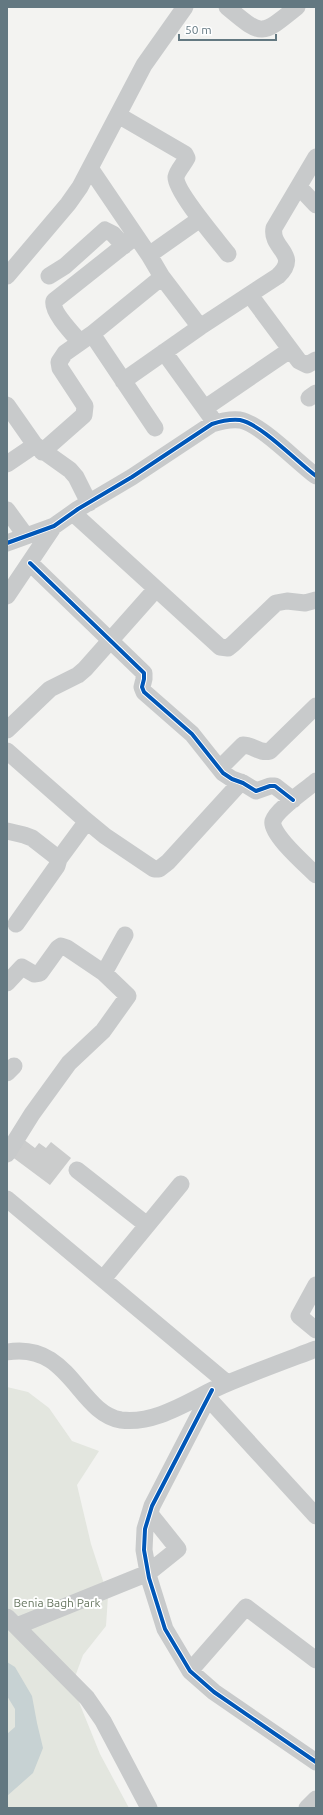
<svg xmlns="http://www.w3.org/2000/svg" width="323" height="1815" viewBox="0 0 323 1815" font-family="Ubuntu,sans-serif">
	<rect width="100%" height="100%" fill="#f3f3f1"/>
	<path fill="#e3e6df" d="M 7,1387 L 28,1392 L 49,1408 L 72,1441 L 99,1451 L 77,1485 L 91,1544 L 108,1596 L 106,1626 L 83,1655 L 72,1685 L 100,1754 L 129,1808 L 7,1808 Z"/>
	<path fill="#c7d2d3" d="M 7,1662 L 15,1667 L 32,1696 L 37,1723 L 43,1748 L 33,1773 L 7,1796 L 7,1734 L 15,1727 L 15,1709 L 7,1696 Z"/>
	<path fill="#cbcccc" d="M 23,1139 L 35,1148 L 39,1143 L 46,1148 L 51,1142 L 71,1158 L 50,1185 L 11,1156 Z"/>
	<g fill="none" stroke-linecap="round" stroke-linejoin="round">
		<path stroke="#c8cacb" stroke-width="17" d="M 227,7 C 262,36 260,37 297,7
			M 118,115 L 185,154 L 187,158 C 184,164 177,171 176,177 C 175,191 218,241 228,254
			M 90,168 L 149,255 L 162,277 L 92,334 L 155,428
			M 299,187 L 316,205
			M 149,255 L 200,219
			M 7,276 L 68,204 L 80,187 L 144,65 L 185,7
			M 49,276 L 65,266 L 105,230 L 113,234 L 124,246
			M 250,295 L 299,361 L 307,365 L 316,360
			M 200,327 L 278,276 C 301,254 270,249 274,228 L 316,157
			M 80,342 C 73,334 51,311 54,301 L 136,236
			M 164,352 L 211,417
			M 123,381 L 200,327 L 162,277
			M 309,398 L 316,393
			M 7,405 L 35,445 L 70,470 L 76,477 L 89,503
			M 205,408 L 290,350
			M 42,452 L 84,415 L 85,406 L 60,368 L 59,362 L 65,353 L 92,334
			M 7,464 L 35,445
			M 7,510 L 26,536
			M 73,513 L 220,647 L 228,648 L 233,644 L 276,603 L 287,601 L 305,603 L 316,600
			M 7,543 L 54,526 L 78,509 L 132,477 L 212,424 C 221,421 230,419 240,420 C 261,424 297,462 316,476
			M 30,563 L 144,673 L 144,679 L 142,687 L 144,692 L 192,734 L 223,773 L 232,779 L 243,783 L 256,791 L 270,786 L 275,786 L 293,800
			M 7,596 L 54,526
			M 7,730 L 50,689 L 78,675 L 85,669 L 156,589
			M 7,751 L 82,817 L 105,836 L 154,869 L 159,869 L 168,862 L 241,782
			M 220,768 L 243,745 C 254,745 259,754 270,751 L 316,706
			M 316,781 C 306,790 277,809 273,821 C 269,833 307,866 316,875
			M 7,831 L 24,835 L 32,838 L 59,859 L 57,866 L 16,924
			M 59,859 L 87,821
			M 104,973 L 125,935
			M 7,983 L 22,967 L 34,974 L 40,973 L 58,948 L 61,946 L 67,948 L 104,973 L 128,996 L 103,1031 L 69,1063 L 32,1114 L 7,1154
			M 7,1073 L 14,1066
			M 77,1170 L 147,1225
			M 7,1199 L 227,1383
			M 103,1279 L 181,1184
			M 316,1285 L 299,1316 L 316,1330
			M 7,1352 C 70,1341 78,1413 121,1420 C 159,1425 195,1396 228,1383 C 257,1371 287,1360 316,1349
			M 212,1390 L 152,1506 L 145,1529 L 144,1550 L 149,1578 L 165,1629 L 190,1671 L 214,1692 L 316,1762
			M 208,1398 L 316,1516
			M 7,1617 L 87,1698 L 103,1721 L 149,1808
			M 17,1626 L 148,1573 L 178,1549 L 150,1514
			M 190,1671 L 246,1607 L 316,1660
			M 307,1808 L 316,1799"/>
		<g stroke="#fff" stroke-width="6">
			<path id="cycleway" d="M 7,543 L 54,526 L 78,509 L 132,477 L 212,424 C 221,421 230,419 240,420 C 261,424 297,462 316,476
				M 30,563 L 144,673 L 144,679 L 142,687 L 144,692 L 192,734 L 223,773 L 232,779 L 243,783 L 256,791 L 270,786 L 275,786 L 293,800
				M 212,1390 L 152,1506 L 145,1529 L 144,1550 L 149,1578 L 165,1629 L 190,1671 L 214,1692 L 316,1762"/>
		</g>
		<use href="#cycleway" stroke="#0057b8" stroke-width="4"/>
	</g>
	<g text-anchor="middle" stroke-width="4" stroke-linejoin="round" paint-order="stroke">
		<g font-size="12" fill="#697862" stroke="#fff">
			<text x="57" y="1607">Benia Bagh Park</text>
		</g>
	</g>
	<rect width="323" height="1815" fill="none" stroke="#637881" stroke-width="16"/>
	<path d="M179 34v6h97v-6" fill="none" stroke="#637881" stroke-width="2"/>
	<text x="185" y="34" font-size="12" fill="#637881" stroke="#ffffff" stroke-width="3" paint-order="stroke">50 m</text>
</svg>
